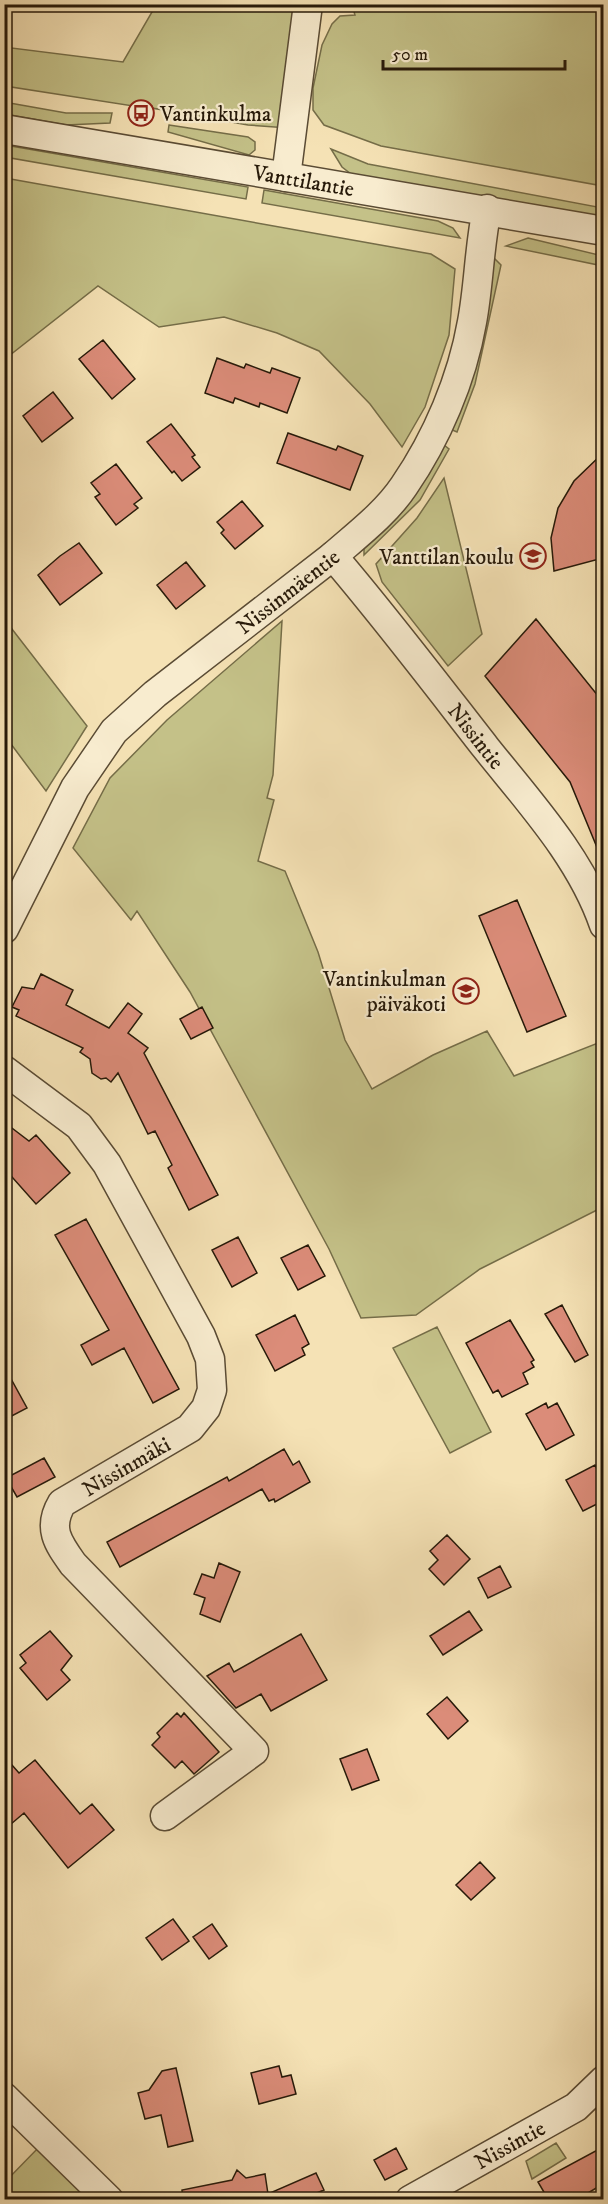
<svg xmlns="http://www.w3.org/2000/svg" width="608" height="2204" viewBox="0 0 608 2204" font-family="'IM FELL DW Pica',serif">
	<rect width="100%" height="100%" fill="#f5e2b5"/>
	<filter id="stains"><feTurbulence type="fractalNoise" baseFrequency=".00333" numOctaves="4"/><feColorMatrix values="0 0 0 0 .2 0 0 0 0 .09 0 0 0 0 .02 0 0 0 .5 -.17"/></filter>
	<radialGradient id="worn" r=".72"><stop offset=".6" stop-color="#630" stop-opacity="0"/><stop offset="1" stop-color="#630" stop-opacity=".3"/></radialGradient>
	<path fill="#c4c188" stroke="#756d48" stroke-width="1.5" d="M 156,5 L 297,5 L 288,128 L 248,125 L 152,108 L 152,106 L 134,103 L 133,106 L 5,86 L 4,47 L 123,62 Z
		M 352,5 L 603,5 L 603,186 L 381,146 L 324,125 L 313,110 L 313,88 L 322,45 L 332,24 L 340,16 L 355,15 Z
		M 4,102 L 66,113 L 112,113 L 110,123 L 66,125 L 5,114 Z
		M 169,125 L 248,137 L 255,142 L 255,150 L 249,155 L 168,132 Z
		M 5,145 L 248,187 L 246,199 L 5,157 Z
		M 331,149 L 368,164 L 603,208 L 603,220 L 355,177 L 342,167 Z
		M 5,178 L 431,254 L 455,269 L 449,335 L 425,407 L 402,447 L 370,404 L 319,351 L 277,333 L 224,317 L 159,327 L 98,286 L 5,359 Z
		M 264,190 L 438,221 L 453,228 L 460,238 L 262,203 Z
		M 528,238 L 603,256 L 603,266 L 506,246 Z
		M 494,258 L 501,265 L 475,384 L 457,432 L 450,429 Z
		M 444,445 L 449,449 L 420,500 L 364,555 L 364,548 Z
		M 444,478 L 482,634 L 448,666 L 382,582 L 376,564 L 417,518 Z
		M 5,620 L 87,726 L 46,791 L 5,736 Z
		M 282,621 L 273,775 L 267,798 L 274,800 L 258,861 L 285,871 L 318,952 L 345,1040 L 372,1089 L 433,1055 L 487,1031 L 514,1076 L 603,1041 L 603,1207 L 480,1269 L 416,1315 L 361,1318 L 329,1249 L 190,992 L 137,911 L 131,920 L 73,848 L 110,778 L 167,720 Z
		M 437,1327 L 491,1432 L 450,1453 L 393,1348 Z
		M 556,2143 L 566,2158 L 532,2179 L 526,2161 Z
		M 40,2146 L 95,2199 L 5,2199 L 4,2183 Z"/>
	<path fill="#db8c79" stroke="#261909" stroke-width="1.5" d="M 103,340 L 135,379 L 112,399 L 79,359 Z
		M 217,358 L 244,368 L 246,364 L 270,373 L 272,368 L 300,378 L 287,413 L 260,403 L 259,407 L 235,398 L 233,403 L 205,393 Z
		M 53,392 L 73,418 L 42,442 L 23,416 Z
		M 171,424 L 195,455 L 192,457 L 200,467 L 182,481 L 174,471 L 172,473 L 147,442 Z
		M 288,433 L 336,450 L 338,446 L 363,456 L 350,490 L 277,463 Z
		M 603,453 L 603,558 L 554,571 L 551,538 L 558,508 L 574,481 Z
		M 116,464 L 142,498 L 134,504 L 138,508 L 116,525 L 95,497 L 100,494 L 91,483 Z
		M 242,501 L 263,526 L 235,549 L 221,533 L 224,530 L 217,522 Z
		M 79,543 L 102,573 L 60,605 L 38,575 L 60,556 Z
		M 186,562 L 205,586 L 176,609 L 157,585 Z
		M 536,619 L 603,702 L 603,862 L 570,782 L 485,676 Z
		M 517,900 L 566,1016 L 527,1032 L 479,916 Z
		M 41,974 L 73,990 L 66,1005 L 109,1028 L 128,1003 L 142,1014 L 128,1033 L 148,1048 L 144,1053 L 218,1195 L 189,1210 L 168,1168 L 172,1165 L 155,1131 L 148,1134 L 118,1073 L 111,1082 L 106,1078 L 101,1079 L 92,1073 L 90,1059 L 80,1052 L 83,1048 L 16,1016 L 19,1010 L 12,1007 L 22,987 L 34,989 Z
		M 202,1007 L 213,1028 L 191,1039 L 180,1019 Z
		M 4,1122 L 29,1141 L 36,1135 L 70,1173 L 36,1204 L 4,1168 Z
		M 86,1219 L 179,1389 L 153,1403 L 124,1348 L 92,1365 L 81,1345 L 109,1330 L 55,1235 Z
		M 238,1237 L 257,1273 L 232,1287 L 212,1250 Z
		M 308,1245 L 325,1276 L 298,1290 L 281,1258 Z
		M 562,1305 L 588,1355 L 575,1362 L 545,1314 Z
		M 295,1315 L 309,1344 L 302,1348 L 305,1355 L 275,1371 L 256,1335 Z
		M 510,1320 L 534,1360 L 531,1362 L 534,1367 L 523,1373 L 528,1384 L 502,1397 L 498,1390 L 493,1393 L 466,1343 Z
		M 4,1366 L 27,1408 L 4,1420 Z
		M 546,1403 L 548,1408 L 557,1403 L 574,1435 L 546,1450 L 526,1414 Z
		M 284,1449 L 293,1465 L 299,1461 L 310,1482 L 275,1502 L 274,1499 L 269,1501 L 262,1489 L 120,1567 L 107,1542 L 227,1477 L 229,1481 Z
		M 44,1458 L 55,1477 L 17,1497 L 6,1478 Z
		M 595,1465 L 603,1482 L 603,1501 L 583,1511 L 566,1480 Z
		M 447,1535 L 470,1559 L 444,1585 L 429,1569 L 438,1560 L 430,1551 Z
		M 219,1563 L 240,1572 L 220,1622 L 200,1614 L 205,1598 L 194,1594 L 202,1574 L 214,1578 Z
		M 500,1566 L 511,1587 L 488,1598 L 478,1578 Z
		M 469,1611 L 482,1630 L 443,1655 L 430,1636 Z
		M 50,1631 L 72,1656 L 61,1670 L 70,1680 L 47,1700 L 20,1668 L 26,1663 L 20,1655 Z
		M 301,1634 L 327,1680 L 271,1711 L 261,1694 L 236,1708 L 207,1676 L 229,1663 L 234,1672 Z
		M 447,1697 L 468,1721 L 448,1739 L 427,1714 Z
		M 177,1713 L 181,1717 L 184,1713 L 219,1752 L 194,1774 L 182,1761 L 175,1768 L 152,1745 L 160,1737 L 157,1733 Z
		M 367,1749 L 379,1780 L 352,1790 L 340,1759 Z
		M 4,1756 L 19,1773 L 35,1760 L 80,1814 L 92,1804 L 114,1830 L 68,1868 L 24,1813 L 4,1830 Z
		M 480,1862 L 495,1878 L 471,1900 L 456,1885 Z
		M 173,1919 L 189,1941 L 162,1960 L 146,1938 Z
		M 212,1924 L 227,1946 L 209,1959 L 193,1937 Z
		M 279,2066 L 282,2077 L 291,2075 L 296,2094 L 259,2104 L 251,2073 Z
		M 176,2068 L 193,2141 L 168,2147 L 161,2115 L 145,2119 L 138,2093 L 149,2090 L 162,2071 Z
		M 603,2147 L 603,2184 L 578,2199 L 548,2199 L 538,2182 Z
		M 396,2148 L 407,2169 L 385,2180 L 374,2160 Z
		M 237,2170 L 246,2178 L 265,2174 L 268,2194 L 316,2173 L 324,2190 L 302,2199 L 183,2199 L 182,2190 L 232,2180 Z"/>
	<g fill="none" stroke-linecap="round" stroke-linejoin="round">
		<g stroke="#5a4b34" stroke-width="31">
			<g id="minor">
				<path id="s1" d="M 4,129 L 604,231"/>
				<path d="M 286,177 L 308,4"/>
				<path id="s2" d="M 333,556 C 386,618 436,684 486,748 C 530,803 581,858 604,925"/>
				<path id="s3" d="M 4,929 L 75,788 L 114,731 L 155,694 L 333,556 C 357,535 386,513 404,486 C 437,438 462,379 472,322 C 479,285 479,247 487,209"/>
				<path d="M 4,1070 L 79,1126 L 107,1164 L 201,1336 L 210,1359 L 212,1390 L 206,1408 L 190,1428 L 62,1503 C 47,1528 58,1543 73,1564 L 254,1751 L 165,1816"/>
				<path d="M 4,2097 L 109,2200"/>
				<path id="s4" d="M 410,2200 L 576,2107 L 604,2080"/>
			</g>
		</g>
		<use href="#minor" stroke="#f8eccf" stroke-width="28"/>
	</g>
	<defs>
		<g id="bus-ring" transform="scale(1.35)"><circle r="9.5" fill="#f8eccf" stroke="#8f2418" stroke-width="1.5"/><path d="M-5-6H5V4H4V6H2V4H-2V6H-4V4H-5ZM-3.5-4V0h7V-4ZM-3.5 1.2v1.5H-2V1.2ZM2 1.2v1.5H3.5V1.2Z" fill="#8f2418"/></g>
		<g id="school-ring" transform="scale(1.35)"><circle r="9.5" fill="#f8eccf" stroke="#8f2418" stroke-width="1.5"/><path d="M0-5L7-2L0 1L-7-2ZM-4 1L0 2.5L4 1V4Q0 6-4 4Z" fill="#8f2418"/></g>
	</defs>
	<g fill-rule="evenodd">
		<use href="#bus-ring" x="141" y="113"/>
		<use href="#school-ring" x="533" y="556"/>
		<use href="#school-ring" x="466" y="991"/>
	</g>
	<g text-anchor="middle" stroke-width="4.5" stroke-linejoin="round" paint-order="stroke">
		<g font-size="22" fill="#261909" stroke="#f8eccf" text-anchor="end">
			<text x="160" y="121" text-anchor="start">Vantinkulma</text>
			<text x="514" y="564">Vanttilan koulu</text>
			<text x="446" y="986">Vantinkulman<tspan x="446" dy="25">päiväkoti</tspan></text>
		</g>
		<g font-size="22" fill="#261909" stroke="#f8eccf">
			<text dy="8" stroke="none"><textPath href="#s1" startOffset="304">Vanttilantie</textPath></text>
			<text dy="8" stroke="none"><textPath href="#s3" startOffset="450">Nissinmäentie</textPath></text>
			<text dy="8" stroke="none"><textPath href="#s2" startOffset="230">Nissintie</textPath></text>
			<text transform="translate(126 1466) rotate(-30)" y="8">Nissinmäki</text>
			<text dy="8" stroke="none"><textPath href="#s4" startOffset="114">Nissintie</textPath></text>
		</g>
	</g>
	<rect width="608" height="2204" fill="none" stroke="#f5e2b5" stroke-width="24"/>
	<rect x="6" y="6" width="596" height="2192" fill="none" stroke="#261909" stroke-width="3"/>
	<rect x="12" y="12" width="584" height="2180" fill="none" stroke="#261909" stroke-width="1.5"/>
	<path d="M383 60v9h182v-9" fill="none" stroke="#261909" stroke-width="3"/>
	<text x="392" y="60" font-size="18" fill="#261909" stroke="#f8eccf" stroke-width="4.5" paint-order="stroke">50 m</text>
	<rect width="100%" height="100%" filter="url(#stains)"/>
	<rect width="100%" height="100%" fill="url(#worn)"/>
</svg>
